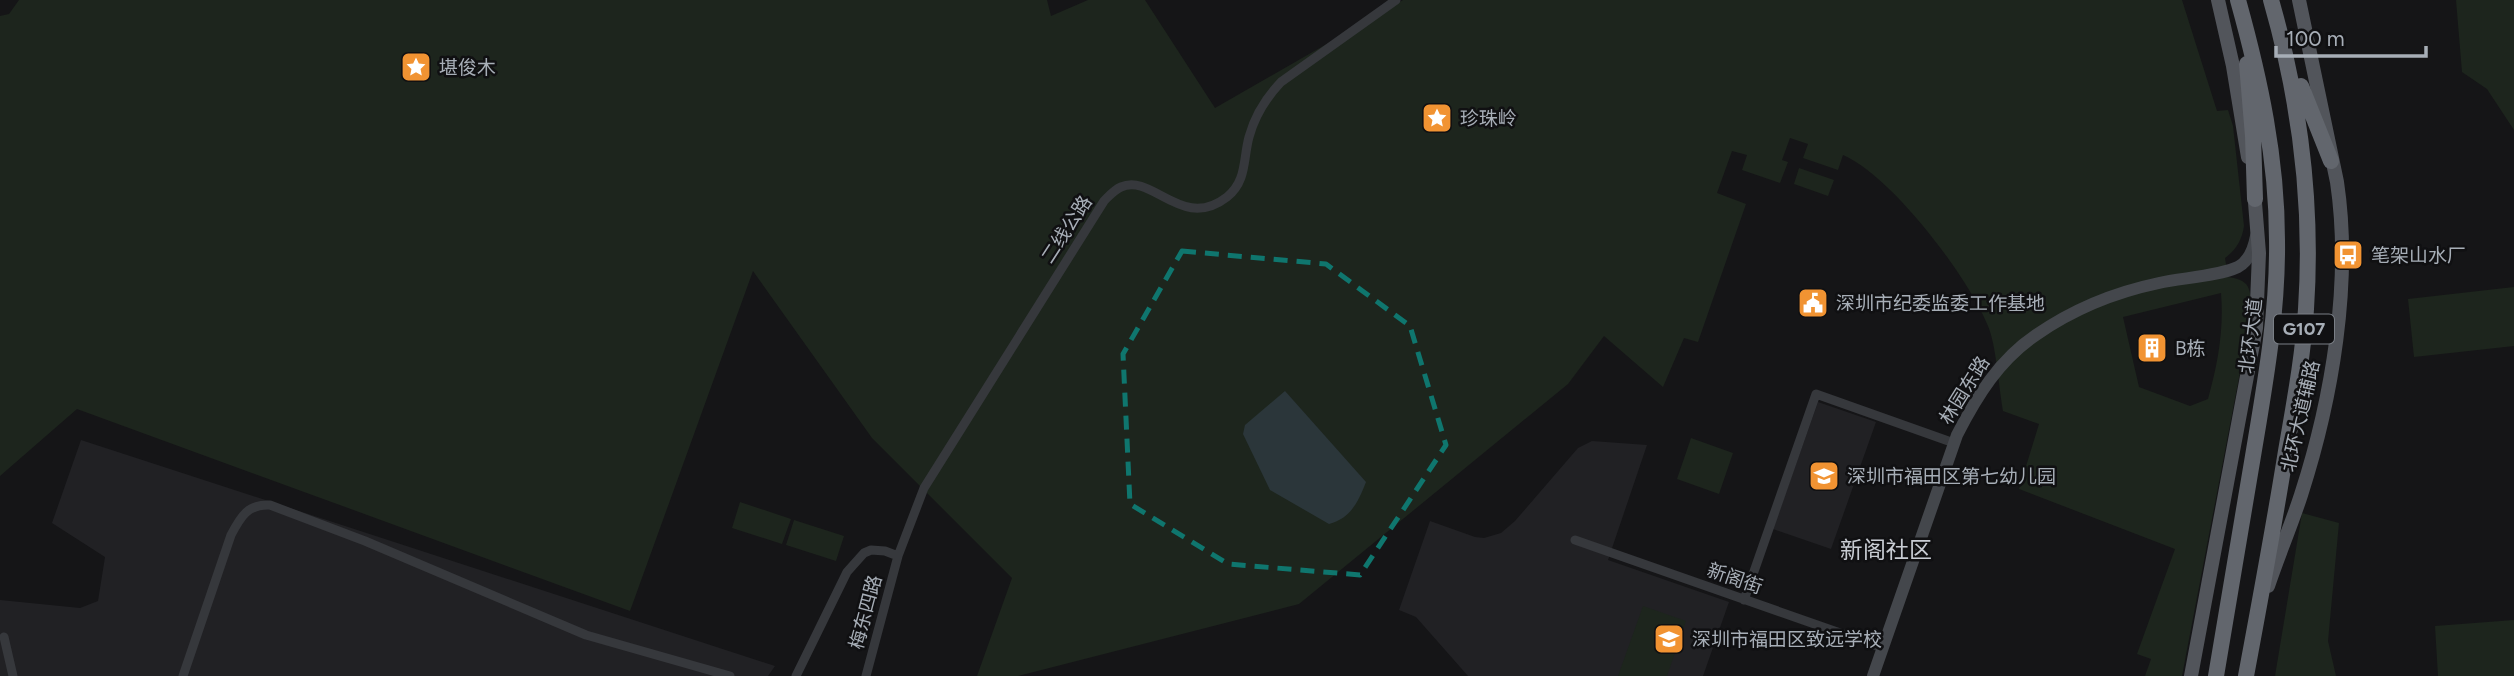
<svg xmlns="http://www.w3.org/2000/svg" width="2514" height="676" viewBox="0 0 2514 676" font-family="Figtree,'Noto Sans SC',sans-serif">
	<rect width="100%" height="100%" fill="#151517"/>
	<path fill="#212124" d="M 1818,402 L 1876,422 L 1831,549 L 1773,529 Z
		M 81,440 L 775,666 L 768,676 L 0,676 L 0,600 L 80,608 L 98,601 L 105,557 L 52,523 Z
		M 1592,441 L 1647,445 L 1608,560 L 1729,602 L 1703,676 L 1468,676 L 1416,617 L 1399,610 L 1430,521 L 1475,537 L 1484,538 L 1501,533 L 1515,521 L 1578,448 Z"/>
	<path fill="#1d251d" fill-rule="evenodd" d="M 19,0 L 1047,0 L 1051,16 L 1088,0 L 1145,0 L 1215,108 L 1403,0 L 2182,0 L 2217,111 L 2228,110 L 2233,126 L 2244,226 C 2242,240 2236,250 2225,258 L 2228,277 C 2235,278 2245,280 2248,287 C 2255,300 2247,331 2245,346 L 2182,676 L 2145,676 L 2151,659 L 2137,654 L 2175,549 L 2019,489 L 2039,424 L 2003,411 C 1999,389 1996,344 1988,326 C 1969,278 1891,175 1843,155 L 1838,170 L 1803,158 L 1808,144 L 1790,138 L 1782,160 L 1788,162 L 1780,183 L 1742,170 L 1747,155 L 1732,151 L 1717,193 L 1746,204 L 1698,342 L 1684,338 L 1663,387 L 1604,336 L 1568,384 L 1299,604 L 1018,676 L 977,676 L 1012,578 L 872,438 L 753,271 L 630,611 L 77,409 L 0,476 L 0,16 L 9,14 ZM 2221,293 C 2224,330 2218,363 2208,399 L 2190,406 L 2139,387 L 2123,317 Z
		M 2456,0 L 2514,0 L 2514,130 L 2487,89 L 2462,72 Z
		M 1799,168 L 1834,180 L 1828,196 L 1794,184 Z
		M 2514,287 L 2514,346 L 2414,357 L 2408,299 Z
		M 1691,438 L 1733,453 L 1719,494 L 1677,479 Z
		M 740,502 L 791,519 L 782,544 L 732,528 Z
		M 2302,513 L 2339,523 L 2328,641 L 2336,676 L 2275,676 Z
		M 794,520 L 844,536 L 836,561 L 786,545 Z
		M 1643,606 L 1686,621 L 1667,676 L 1618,676 Z
		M 2514,620 L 2514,676 L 2438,676 L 2435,626 Z"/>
	<path fill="#2b363a" d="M 1285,391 L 1366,482 C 1358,502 1351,518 1329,524 L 1270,490 L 1243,434 L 1245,425 Z"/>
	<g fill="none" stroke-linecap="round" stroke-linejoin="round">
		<path stroke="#36383c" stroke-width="9" d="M 1575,540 L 1883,648
			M 1744,600 L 1816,394 L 1954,443
			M 4,637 L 13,676
			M 183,676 L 231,535 C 241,516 248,504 270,505 L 365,541 L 586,635 L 730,676
			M 796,676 L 847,572 L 864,553 L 871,550 L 885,551 L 898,556
			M 866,676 L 898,556 L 924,488 L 1104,201 C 1109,196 1114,190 1121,187 C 1153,173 1182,232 1227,197 C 1247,181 1243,159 1249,137 C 1255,115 1265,99 1281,82 L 1396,0"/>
		<path stroke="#44474c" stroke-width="12" d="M 1873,676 L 1957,435 C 1977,396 1999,360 2036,335 C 2072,310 2116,292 2159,283 C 2181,278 2219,276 2238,267 C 2249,261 2254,247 2256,236"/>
		<path stroke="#52555b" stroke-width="14" d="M 2218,0 L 2233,66 L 2248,157
			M 2268,586 C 2278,556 2291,526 2301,495 C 2332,399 2352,283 2337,182 L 2299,0
			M 2191,676 L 2256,328 L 2259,253 L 2254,190"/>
		<path stroke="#62666d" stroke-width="16" d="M 2247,64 L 2253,136 L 2255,199
			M 2301,86 L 2331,161
			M 2216,676 C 2228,603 2241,529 2253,456 C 2265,384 2278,313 2277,240 C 2277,158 2260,79 2238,0
			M 2246,676 C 2260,601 2274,526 2286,451 C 2294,404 2303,357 2306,309 C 2313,204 2300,101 2271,0"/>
	</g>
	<path fill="none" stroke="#0f766e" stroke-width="5" stroke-dasharray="14 9" stroke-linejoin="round" d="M 1182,251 L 1326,264 L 1410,326 L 1446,445 L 1360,575 L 1228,564 L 1130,504 L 1123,354 Z"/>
	<defs>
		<g id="sight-square" transform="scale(1.575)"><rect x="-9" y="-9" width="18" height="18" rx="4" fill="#f19332" stroke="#101012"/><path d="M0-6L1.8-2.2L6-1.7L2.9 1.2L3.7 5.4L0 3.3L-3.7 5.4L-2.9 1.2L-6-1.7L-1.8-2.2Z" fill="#fff"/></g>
		<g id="bus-square" transform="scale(1.575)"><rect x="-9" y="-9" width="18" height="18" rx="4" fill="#f19332" stroke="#101012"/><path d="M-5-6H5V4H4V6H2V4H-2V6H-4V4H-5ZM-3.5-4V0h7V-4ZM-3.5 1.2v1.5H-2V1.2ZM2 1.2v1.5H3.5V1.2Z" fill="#fff"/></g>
		<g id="civic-square" transform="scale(1.575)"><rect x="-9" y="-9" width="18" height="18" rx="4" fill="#f19332" stroke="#101012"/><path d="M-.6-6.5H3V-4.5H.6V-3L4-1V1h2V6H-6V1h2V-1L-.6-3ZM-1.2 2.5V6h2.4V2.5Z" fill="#fff"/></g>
		<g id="building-square" transform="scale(1.575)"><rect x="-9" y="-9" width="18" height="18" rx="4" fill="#f19332" stroke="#101012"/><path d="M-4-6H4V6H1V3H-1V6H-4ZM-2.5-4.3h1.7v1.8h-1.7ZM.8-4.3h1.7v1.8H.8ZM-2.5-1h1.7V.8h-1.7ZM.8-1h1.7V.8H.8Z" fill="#fff"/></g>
		<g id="school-square" transform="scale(1.575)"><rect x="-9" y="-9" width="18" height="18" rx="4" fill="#f19332" stroke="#101012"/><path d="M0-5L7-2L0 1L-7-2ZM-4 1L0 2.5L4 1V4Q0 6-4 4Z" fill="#fff"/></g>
	</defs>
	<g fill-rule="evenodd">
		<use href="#sight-square" x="416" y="67"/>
		<use href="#sight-square" x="1437" y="118"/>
		<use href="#bus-square" x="2348" y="255"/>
		<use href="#civic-square" x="1813" y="303"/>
		<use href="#building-square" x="2152" y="348"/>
		<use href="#school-square" x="1824" y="476"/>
		<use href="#school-square" x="1669" y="639"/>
	</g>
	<g text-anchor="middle" stroke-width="5" stroke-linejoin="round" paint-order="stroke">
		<rect fill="#101012" stroke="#7a7f86" stroke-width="2" x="2274" y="314.5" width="60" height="29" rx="5"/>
		<g font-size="18" font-weight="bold" fill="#a7aeb7">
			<text x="2304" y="335">G107</text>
		</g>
		<g font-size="19" fill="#a7aeb7" stroke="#101012" text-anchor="start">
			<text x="439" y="74">堪俊木</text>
			<text x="1460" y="125">珍珠岭</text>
			<text x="2371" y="262">笔架山水厂</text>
			<text x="1836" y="310">深圳市纪委监委工作基地</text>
			<text x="2175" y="355">B栋</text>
			<text x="1847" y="483">深圳市福田区第七幼儿园</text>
			<text x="1692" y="646">深圳市福田区致远学校</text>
		</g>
		<g font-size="19" fill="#a7aeb7" stroke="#101012">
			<text transform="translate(1066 229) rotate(-57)" y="7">二线公路</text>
			<text transform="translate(2250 336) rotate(-83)" y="7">北环大道</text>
			<text transform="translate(1964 390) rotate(-58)" y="7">林园东路</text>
			<text transform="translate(2300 416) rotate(-77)" y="7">北环大道辅路</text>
			<text transform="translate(1735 578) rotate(19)" y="7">新阁街</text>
			<text transform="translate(865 612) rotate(-75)" y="7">梅东四路</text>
		</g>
		<g font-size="23" fill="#c8ccd3" stroke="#101012">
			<text x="1886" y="558">新阁社区</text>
		</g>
	</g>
	<path d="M2276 46v10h150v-10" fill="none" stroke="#a7aeb7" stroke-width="3.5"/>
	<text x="2286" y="46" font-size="21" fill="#a7aeb7" stroke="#101012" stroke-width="5" paint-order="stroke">100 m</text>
</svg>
